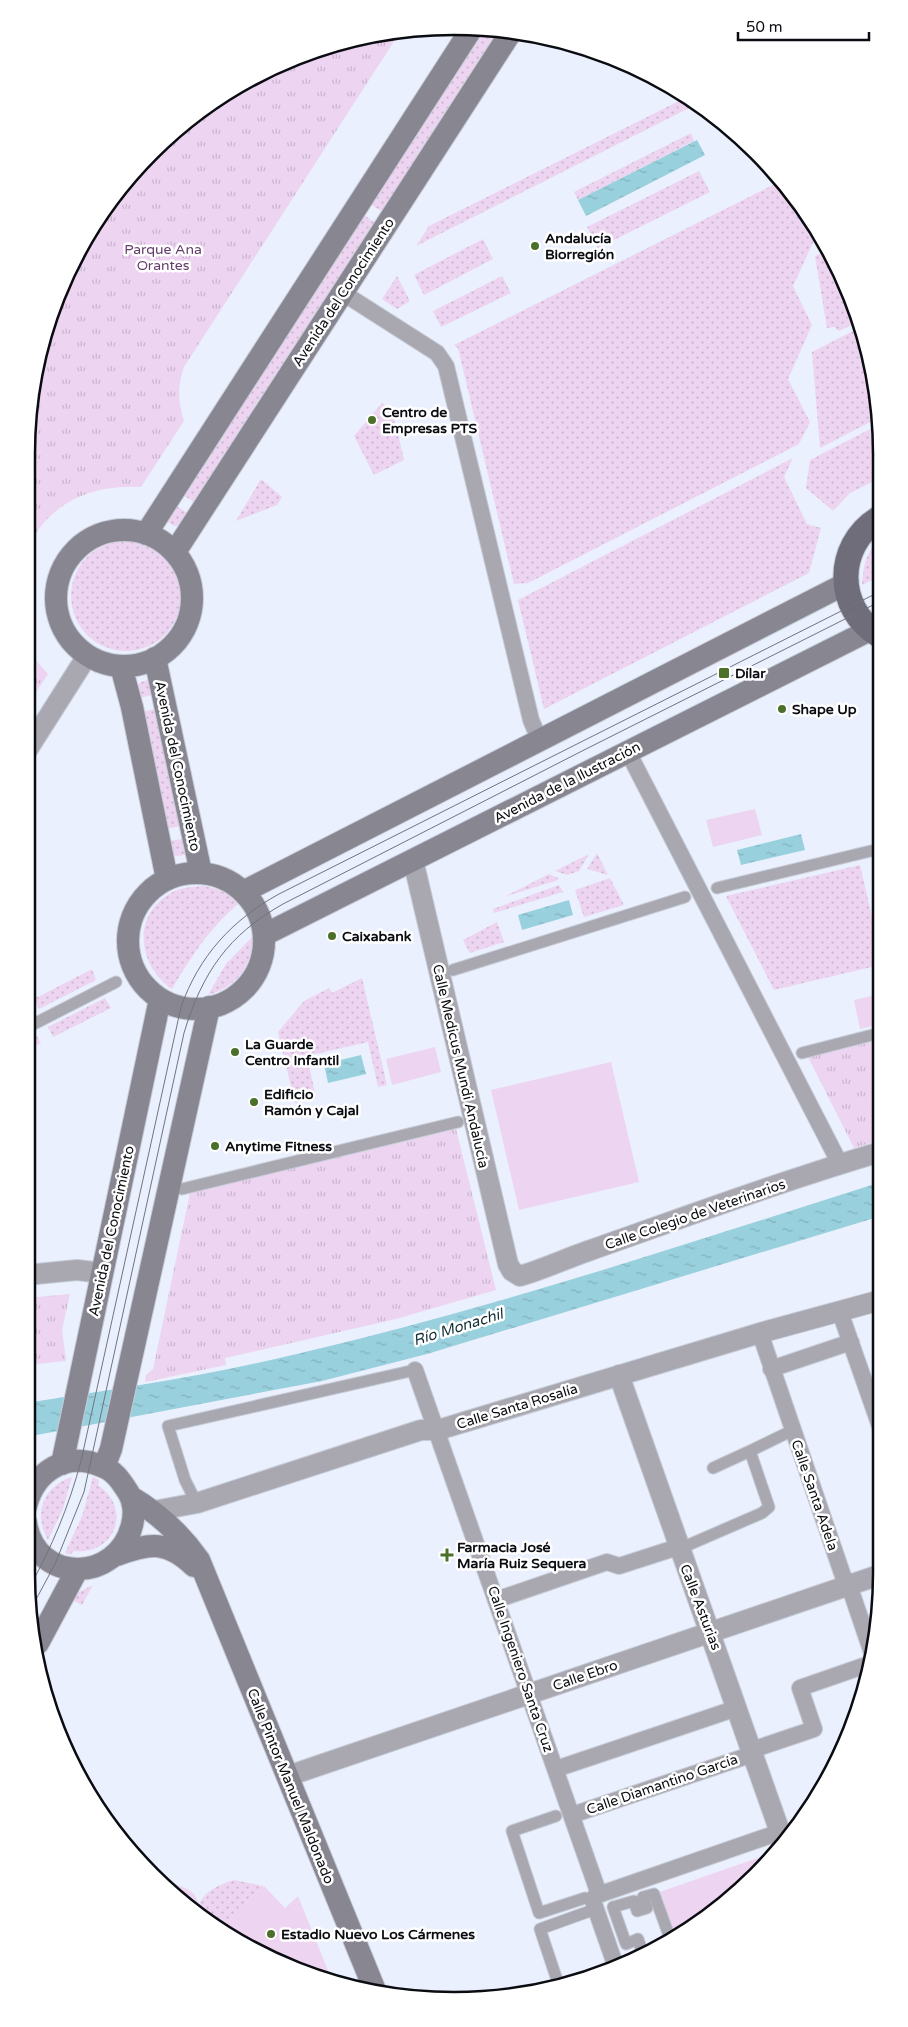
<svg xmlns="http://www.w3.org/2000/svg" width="908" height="2027" viewBox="0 0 908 2027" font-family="'Varela Round',sans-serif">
	<defs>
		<pattern id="grass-dots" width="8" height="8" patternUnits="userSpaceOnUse" patternTransform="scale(1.25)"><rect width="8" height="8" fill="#edd4f1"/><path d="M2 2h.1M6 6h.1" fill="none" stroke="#cab5ce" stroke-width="1.8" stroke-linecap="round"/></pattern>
		<pattern id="park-tufts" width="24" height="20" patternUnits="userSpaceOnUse" patternTransform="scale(1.25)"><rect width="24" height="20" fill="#edd4f1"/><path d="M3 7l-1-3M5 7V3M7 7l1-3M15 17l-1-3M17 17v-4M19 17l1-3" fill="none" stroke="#cab5ce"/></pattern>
		<pattern id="water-ripples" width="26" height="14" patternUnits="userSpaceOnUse" patternTransform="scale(1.25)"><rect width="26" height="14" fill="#99d0dd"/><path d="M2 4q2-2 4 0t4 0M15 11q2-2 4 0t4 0" fill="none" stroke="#82b1bd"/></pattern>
	</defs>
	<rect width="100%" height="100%" fill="#eaf0fd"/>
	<path fill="url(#grass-dots)" d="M 480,29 L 502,31 L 385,213 L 368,203 Z
		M 685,98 L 697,104 L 416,246 L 429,226 Z
		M 691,133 L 694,141 L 578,200 L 574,192 Z
		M 699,171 L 710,192 L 598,248 L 587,227 Z
		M 781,181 L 793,193 L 817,234 L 793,286 L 812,325 L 788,379 L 810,422 L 799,444 L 528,583 L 514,584 L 458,348 L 454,345 Z
		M 361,213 L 377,224 L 197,504 L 180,493 Z
		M 483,239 L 493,259 L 424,295 L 414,275 Z
		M 826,251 L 849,290 L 858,322 L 839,331 L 834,327 L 827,328 L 815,256 Z
		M 397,276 L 410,301 L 397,309 L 382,299 Z
		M 502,276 L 511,293 L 441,327 L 433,311 Z
		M 859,328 L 878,398 L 878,418 L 820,448 L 812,352 Z
		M 382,403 L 393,412 L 404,460 L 374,475 L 354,436 Z
		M 878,425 L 878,479 L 850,493 L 833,511 L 806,488 L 810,460 Z
		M 793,458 L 784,477 L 807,524 L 821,528 L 809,573 L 544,709 L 518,600 Z
		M 261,479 L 282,497 L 277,505 L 236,521 Z
		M 174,504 L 190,515 L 182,525 L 174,526 L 168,522 L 166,516 Z
		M 878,539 L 879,577 L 862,585 C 863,566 866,554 878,539 Z
		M71 596a55 55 0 1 1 110 0a55 55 0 1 1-110 0Z
		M 148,680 L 154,684 L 157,694 L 139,698 L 136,687 L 141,682 Z
		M 160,708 L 184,825 L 166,829 L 142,712 Z
		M 187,838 L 189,850 L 185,855 L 176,856 L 171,853 L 169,841 Z
		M 597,853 L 608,875 L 587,869 Z
		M 589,854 L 579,871 L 567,875 L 555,871 Z
		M 860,865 L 880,951 L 880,965 L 774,990 L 726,896 Z
		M 549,874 L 558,878 L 558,880 L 504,897 Z
		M 610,878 L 624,905 L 584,917 L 575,890 Z
		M 559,885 L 563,892 L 494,913 L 493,909 Z
		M 204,886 L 221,890 L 239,903 C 210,928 191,956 172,989 C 138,966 131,915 171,893 C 181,887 192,887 204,886 Z
		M 497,922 L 504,942 L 470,953 L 463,940 Z
		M 253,936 C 253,966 236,987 208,995 L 226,964 Z
		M 92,969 L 96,980 L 39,1009 L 34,999 Z
		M 362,978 L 387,1085 L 378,1087 L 368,1042 L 307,1056 L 316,1098 L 295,1103 L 278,1032 L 304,1001 L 329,988 L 332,993 Z
		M 105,998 L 111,1008 L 53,1037 L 48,1027 Z
		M 35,1033 L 41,1043 L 26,1051 L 26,1038 Z
		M 72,1477 L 63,1509 L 48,1540 C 33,1514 43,1486 72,1477 Z
		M 93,1477 L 99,1480 L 98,1485 C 133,1509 115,1556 73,1551 L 71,1555 L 65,1553 L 82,1516 Z
		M 93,1585 L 82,1605 L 72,1600 L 77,1593 Z
		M 234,1880 L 264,1886 L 220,1927 L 198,1909 C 200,1893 220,1884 234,1880 Z"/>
	<path fill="url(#park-tufts)" d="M 400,32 L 184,367 C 177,387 178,401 184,421 L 141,487 C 89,485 50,502 26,550 L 26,454 L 34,371 L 59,291 L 98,217 L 151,152 L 216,99 L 290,59 L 370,35 Z
		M 26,643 L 34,658 L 48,674 L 26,708 Z
		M 880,1040 L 880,1140 L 854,1148 L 808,1057 Z
		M 456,1129 L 496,1290 L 396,1319 L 225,1358 L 226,1365 L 145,1382 L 146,1375 L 153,1369 L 190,1193 Z
		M 70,1294 L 62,1330 L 66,1361 L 26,1365 L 26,1298 Z"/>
	<path fill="#edd4f1" d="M 755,809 L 762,835 L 713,847 L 706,820 Z
		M 880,994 L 880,1024 L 860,1029 L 854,1000 Z
		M 435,1047 L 441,1072 L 392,1085 L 386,1059 Z
		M 611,1062 L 639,1182 L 519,1210 L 491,1090 Z
		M 778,1851 L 775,1855 L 671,1941 L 654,1894 Z
		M 165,1882 C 179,1885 201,1890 198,1909 Z
		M 264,1886 L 285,1908 L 298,1896 L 331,1978 L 240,1944 L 220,1927 Z"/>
	<path fill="url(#water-ripples)" d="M 697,140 L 705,155 L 586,216 L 578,200 Z
		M 801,834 L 805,850 L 741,865 L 737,850 Z
		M 569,900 L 573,915 L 522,930 L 518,915 Z
		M 361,1055 L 366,1074 L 328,1083 L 324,1064 Z
		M 881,1182 L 881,1216 L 427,1354 L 322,1381 L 26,1437 L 26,1403 C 118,1389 211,1375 301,1353 C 497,1307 689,1243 881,1182 Z"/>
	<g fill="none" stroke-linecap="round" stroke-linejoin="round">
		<g stroke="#c6ccd7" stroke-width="13">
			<path id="pedestrian" d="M 717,888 L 879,849
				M 453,970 L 685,897
				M 26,1028 L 116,982
				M 802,1053 L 880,1033
				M 182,1189 L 458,1122
				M 713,1468 L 750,1451
				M 194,1498 L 185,1480 L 168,1426 L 415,1370
				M 686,1546 L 762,1513 L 769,1507 L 750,1451 L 787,1433
				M 556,1816 L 512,1831 L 539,1913 L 585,1898
				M 643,1955 L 638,1939 L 626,1944 L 613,1907 L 634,1901 L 637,1911 L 647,1908 L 643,1897 L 654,1894 L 671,1941
				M 559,1986 L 540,1929 L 590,1911"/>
		</g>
		<g stroke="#c6ccd7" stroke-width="18">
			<path id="minor" d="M 343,293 L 437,353 L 446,366 L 531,720 L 539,739
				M 628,752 L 840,1164
				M 840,1312 L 881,1429
				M 760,1333 L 843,1576 L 849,1585 L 873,1656
				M 771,1369 L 851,1342
				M 415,1370 L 599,1894
				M 496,1600 L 607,1562 L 619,1566 L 678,1547
				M 752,1750 L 814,1729 L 800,1688 L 872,1663
				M 556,1769 L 737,1708
				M 572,1815 L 753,1754
				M 616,1967 L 593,1901 L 595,1896 L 780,1832"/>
		</g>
		<g stroke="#c6ccd7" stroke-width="22">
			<path id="tertiary" d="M 26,752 L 87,656
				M 413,860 L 508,1264 L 512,1271 L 520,1276 C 544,1269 565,1259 588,1251 C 685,1217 782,1181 880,1152
				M 26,1275 L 77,1270 L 102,1273
				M 619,1375 L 780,1832 L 787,1837
				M 154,1511 L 197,1503 L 421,1430 L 438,1430 L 760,1333 L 881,1300
				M 288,1776 L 882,1574"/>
		</g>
		<g stroke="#c6ccd7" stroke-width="24">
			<path id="secondary" d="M56 598a68 68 0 1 1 136 0a68 68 0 1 1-136 0Z
				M 146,534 L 472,28
				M 175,552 L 511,32
				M 155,658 L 201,873
				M 121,666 L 132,707 L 167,879
				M128 941a68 68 0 1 1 136 0a68 68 0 1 1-136 0Z
				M 243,892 L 845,584
				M 264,935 L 870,630
				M 62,1464 L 160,999
				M 104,1467 L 111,1449 L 209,1007
				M 131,1497 C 158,1513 180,1533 199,1560 L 376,1993
				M 26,1523 C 36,1585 118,1583 132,1525 C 135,1514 134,1501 128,1492 C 121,1481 114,1470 101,1466 C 66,1451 35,1471 26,1506
				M 117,1555 C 150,1543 167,1540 194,1566
				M 38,1643 L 77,1570"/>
		</g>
		<g stroke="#c6ccd7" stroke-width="27">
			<path id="primary" d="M 878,519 C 835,546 835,609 879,635"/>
		</g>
		<use href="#pedestrian" stroke="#a9a8b0" stroke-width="11"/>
		<use href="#minor" stroke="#a9a8b0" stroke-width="16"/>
		<use href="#tertiary" stroke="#a9a8b0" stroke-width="20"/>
		<use href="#secondary" stroke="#888690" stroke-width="22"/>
		<use href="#primary" stroke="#6f6d7a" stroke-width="25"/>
		<path stroke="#70747c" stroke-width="1" d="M 29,1588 C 52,1547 69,1506 81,1461 L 181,1007 C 199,956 232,920 279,894 L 879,592
			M 32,1607 L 55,1564 L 84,1492 L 184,1033 C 202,973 228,935 283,904 L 584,750 L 879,602"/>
	</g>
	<g fill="#4a702a" stroke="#fff" stroke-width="2">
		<circle cx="535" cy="246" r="5"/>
		<circle cx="372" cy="420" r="5"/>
		<rect x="718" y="667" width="12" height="12" rx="2.5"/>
		<circle cx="782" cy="709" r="5"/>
		<circle cx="332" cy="936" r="5"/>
		<circle cx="235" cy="1052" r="5"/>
		<circle cx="254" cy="1102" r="5"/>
		<circle cx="215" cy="1146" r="5"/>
		<path d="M444.5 1547.5h5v5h5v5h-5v5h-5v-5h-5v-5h5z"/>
		<circle cx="271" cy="1934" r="5"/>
	</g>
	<g text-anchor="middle" stroke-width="5" stroke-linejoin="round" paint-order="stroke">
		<g font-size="14" font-weight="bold" fill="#0a0c11" stroke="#fff" text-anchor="start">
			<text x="545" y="243">Andalucía<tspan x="545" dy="16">Biorregión</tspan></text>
			<text x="382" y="417">Centro de<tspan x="382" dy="16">Empresas PTS</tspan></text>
			<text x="735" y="678">Dílar</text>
			<text x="792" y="714">Shape Up</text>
			<text x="342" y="941">Caixabank</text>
			<text x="245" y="1049">La Guarde<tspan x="245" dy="16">Centro Infantil</tspan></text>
			<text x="264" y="1099">Edificio<tspan x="264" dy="16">Ramón y Cajal</tspan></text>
			<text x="225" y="1151">Anytime Fitness</text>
			<text x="457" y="1552">Farmacia José<tspan x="457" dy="16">María Ruiz Sequera</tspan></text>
			<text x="281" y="1939">Estadio Nuevo Los Cármenes</text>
		</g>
		<g font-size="14" fill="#643c6b" stroke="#fff">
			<text x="163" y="254">Parque Ana<tspan x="163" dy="16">Orantes</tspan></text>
		</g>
		<g font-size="14" fill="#0a0c11" stroke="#fff">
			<text transform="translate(343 292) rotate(-57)" y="5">Avenida del Conocimiento</text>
			<text transform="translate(178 766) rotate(78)" y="5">Avenida del Conocimiento</text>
			<text transform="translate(567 782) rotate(-27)" y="5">Avenida de la Ilustración</text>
			<text transform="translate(461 1066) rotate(77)" y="5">Calle Medicus Mundi Andalucía</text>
			<text transform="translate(695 1214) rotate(-19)" y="5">Calle Colegio de Veterinarios</text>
			<text transform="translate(111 1231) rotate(-78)" y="5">Avenida del Conocimiento</text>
			<text transform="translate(517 1406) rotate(-17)" y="5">Calle Santa Rosalía</text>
			<text transform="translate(815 1495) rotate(71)" y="5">Calle Santa Adela</text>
			<text transform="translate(701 1607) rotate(69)" y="5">Calle Asturias</text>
			<text transform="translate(521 1669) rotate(71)" y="5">Calle Ingeniero Santa Cruz</text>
			<text transform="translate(585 1675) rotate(-19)" y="5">Calle Ebro</text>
			<text transform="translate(662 1784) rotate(-19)" y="5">Calle Diamantino García</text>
			<text transform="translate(291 1786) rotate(68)" y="5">Calle Pintor Manuel Maldonado</text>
		</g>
		<g font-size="15" font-style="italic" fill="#132f35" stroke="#fff">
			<text transform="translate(458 1327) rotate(-17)" y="5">Río Monachil</text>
		</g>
	</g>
	<path d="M0 0H908V2027H0ZM454 35H454A419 419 0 0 1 873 454V1573A419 419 0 0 1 454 1992H454A419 419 0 0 1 35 1573V454A419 419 0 0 1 454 35Z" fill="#fff" fill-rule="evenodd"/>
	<path fill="none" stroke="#0a0c11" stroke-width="2.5" d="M454 35H454A419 419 0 0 1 873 454V1573A419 419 0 0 1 454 1992H454A419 419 0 0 1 35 1573V454A419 419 0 0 1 454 35Z"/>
	<path d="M738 32v8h131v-8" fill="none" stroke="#0a0c11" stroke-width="2.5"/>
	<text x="746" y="32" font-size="15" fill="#0a0c11" stroke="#ffffff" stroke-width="4" paint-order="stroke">50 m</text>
</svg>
